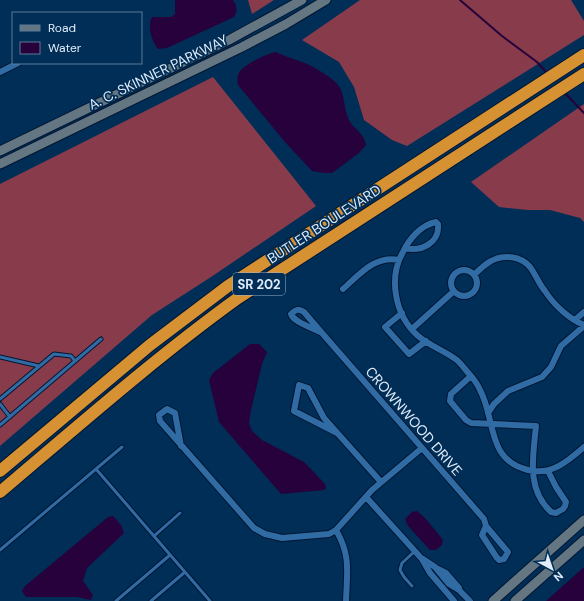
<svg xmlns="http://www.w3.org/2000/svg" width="584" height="601" viewBox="0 0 584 601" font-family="'DM Sans',sans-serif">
	<rect width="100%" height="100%" fill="#002e57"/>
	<path fill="#883c4b" d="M 248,0 L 274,0 L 252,14 Z
		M 360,0 L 571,0 L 584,21 L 584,35 L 407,146 L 392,140 L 364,120 L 354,87 L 339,62 L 302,40 Z
		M 213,77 L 316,206 L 211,277 L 152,315 L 0,446 L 0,184 Z
		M 584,104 L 584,222 L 580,218 L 550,210 L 528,210 L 499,207 L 471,182 Z"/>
	<path fill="#27013b" d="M 175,0 L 233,0 C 237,6 238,10 234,17 L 167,48 L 158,49 C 152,42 147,26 152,17 L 171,17 L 175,14 Z
		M 276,52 C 285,57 293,58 302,62 C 311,65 336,79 340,88 C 345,97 344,110 349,120 C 354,130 364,132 366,145 L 359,153 L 332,173 L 324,173 L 312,171 L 285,142 L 238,85 C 237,80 237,74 241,70 C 248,63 266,54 276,52 Z
		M 250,344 L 259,344 L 267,352 L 262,364 L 251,410 L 249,423 L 252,431 L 262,440 L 304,462 L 325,484 L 326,488 L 324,490 L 281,494 L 219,422 L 209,380 L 213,373 Z
		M 417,511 L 426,519 L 443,540 L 442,545 L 436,550 L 430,550 L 408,526 L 405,519 L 412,512 Z
		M 113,516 L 121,525 L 124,533 L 87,568 L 83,581 L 93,595 L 91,600 L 77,597 L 26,597 L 22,591 L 25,586 L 108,517 Z
		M 584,567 L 584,601 L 546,601 Z"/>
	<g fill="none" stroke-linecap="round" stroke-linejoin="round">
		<path stroke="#27013b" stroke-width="2" d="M 460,0 L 502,36 L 537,62 L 548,74
			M 564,92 L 584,113"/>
		<g stroke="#001632" stroke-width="5">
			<path id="lane" d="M 0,357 L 39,366
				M 0,399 L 54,354 L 71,356 L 75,361
				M 0,404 L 10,417
				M 0,425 L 101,339
				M 96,469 L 210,601
				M 154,536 L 180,513
				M 0,550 L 122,447
				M 412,586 L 404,577 L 400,570 L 402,563 L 415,551
				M 116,601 L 170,555
				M 151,601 L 185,572"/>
		</g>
		<g stroke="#001632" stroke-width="8">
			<path id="street" d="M 0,72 L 18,63
				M 405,248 C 421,252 440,243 438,224 L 436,222 C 421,225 409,239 403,252 C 388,278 395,315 417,335 C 429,346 446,351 458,361 C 463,366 467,372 472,377 C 475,381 478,385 480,390 C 496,419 486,460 528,470 C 551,476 568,461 584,447
				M451 283a13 13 0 1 1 26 0a13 13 0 1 1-26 0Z
				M 474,275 C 479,270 485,264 491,261 C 503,254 521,256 530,267 C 536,275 539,284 545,291 C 554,305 569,319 584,325
				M 343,289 C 360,274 375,255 399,260
				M 402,313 L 385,327 L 409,354 L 426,341
				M 575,320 L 584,312
				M 412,329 L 454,291
				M 322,333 C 314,328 294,323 291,314 C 296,310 298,308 304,312 L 322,333 L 484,519 L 486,526 L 508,552 L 504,559 L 499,560 L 497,558 L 482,535 L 486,526
				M 471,376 L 451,394 L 450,401 L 466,420 L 471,423 L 536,426 C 533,457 526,489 551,512 L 556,513 L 563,509 L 565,506 L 566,502 L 556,487 L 548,471
				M 488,413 L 494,404 L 508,391 L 542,377 L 551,367 L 561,346 L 584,326
				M 337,433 L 294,411 L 299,385 L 308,388 L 324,418 L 381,482
				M 181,446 L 175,413 L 167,409 L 159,415 L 160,421 L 254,528 L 265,534 L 282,538 L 329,534 L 336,530 L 372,490 L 422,448
				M 366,497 L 422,559 L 430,573 L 454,601
				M 336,530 C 351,556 347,572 346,601
				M 423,559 L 435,567 L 449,584 L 459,590 L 470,601
				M 438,569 L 446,573 L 459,588"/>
		</g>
		<g stroke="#001632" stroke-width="11">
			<path id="secondary" d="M 0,151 L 229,40 L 302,0
				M 0,164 L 242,47 L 286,24 L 326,0
				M 493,601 L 584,520
				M 515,601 L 584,540"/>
		</g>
		<g stroke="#001632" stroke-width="14">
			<path id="highway" d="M 0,471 L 150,345 L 228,286 L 584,55
				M 0,492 C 78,426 155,358 238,298 L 584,74"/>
		</g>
		<use href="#lane" stroke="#316ba4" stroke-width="3"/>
		<use href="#street" stroke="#316ba4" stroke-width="6"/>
		<use href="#secondary" stroke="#637682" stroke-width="9"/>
		<use href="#highway" stroke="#d69132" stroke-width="12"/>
	</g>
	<g text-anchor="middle" stroke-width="3.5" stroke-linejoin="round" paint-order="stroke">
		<rect fill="#002e57" stroke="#9db3c8" stroke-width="1" x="233" y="273" width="52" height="22" rx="3"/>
		<g font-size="13" font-weight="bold" fill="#e0ecf9">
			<text x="259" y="289">SR 202</text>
		</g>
		<g font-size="14" fill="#e0ecf9" stroke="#002e57">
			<text transform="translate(158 72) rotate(-26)" y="5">A. C. SKINNER PARKWAY</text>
			<text transform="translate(324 224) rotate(-33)" y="5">BUTLER BOULEVARD</text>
			<text transform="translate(414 421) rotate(49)" y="5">CROWNWOOD DRIVE</text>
		</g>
	</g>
	<rect x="12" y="12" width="130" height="52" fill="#002e57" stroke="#5a7a98"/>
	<rect x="20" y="25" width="20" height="6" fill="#637682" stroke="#5a7a98"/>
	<text x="48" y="32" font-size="12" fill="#e0ecf9">Road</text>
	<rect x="20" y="42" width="20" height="12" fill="#27013b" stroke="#5a7a98"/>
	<text x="48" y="52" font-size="12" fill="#e0ecf9">Water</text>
	<g transform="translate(552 569) rotate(140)" stroke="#002e57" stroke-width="3" paint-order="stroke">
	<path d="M0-3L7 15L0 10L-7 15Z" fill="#e0ecf9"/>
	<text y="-6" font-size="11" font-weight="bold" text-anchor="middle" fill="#e0ecf9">N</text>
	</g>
</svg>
